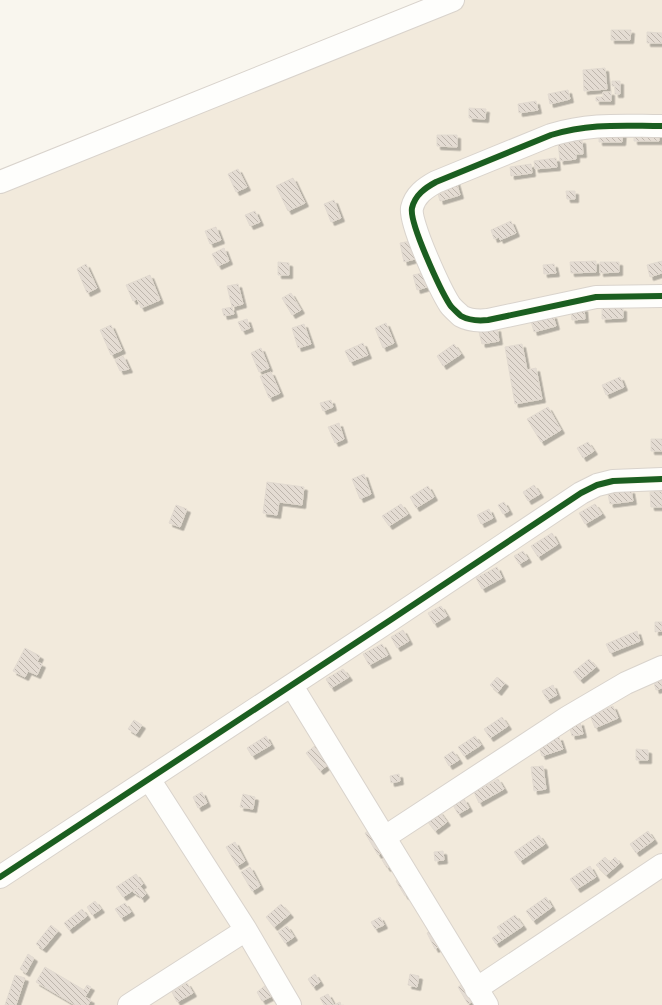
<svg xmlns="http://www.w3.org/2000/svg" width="662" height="1005" viewBox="0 0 662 1005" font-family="Inter,sans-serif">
	<defs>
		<pattern id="building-back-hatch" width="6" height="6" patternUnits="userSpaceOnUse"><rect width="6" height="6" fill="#e4dcd3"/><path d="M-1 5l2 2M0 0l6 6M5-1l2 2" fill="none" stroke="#beb6ad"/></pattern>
		<filter id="shadow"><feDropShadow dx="3.5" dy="3.5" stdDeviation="0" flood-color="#0004"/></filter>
	</defs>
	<rect width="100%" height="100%" fill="#f9f6ee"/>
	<path fill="#f2eadc" d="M 461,0 L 662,0 L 662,1005 L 0,1005 L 0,188 Z"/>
	<path fill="url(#building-back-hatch)" stroke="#e2dad0" filter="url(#shadow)" d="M 611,30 L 631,30 L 630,40 L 611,40 Z
		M 647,32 L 662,33 L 662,43 L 647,43 Z
		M 605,68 L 607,89 L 584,91 L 583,70 Z
		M 612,81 L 620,81 L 620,94 L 615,94 L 615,86 L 612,86 Z
		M 568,90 L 570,99 L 550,104 L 548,94 Z
		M 603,92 L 611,92 L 611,101 L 596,101 L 596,97 L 603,97 Z
		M 536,101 L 538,110 L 519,113 L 518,104 Z
		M 469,108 L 486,109 L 485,119 L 469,118 Z
		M 599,131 L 623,131 L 622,142 L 599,142 Z
		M 634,131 L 659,131 L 659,141 L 634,141 Z
		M 437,135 L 457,135 L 457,147 L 437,146 Z
		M 582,140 L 583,154 L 576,154 L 576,159 L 560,161 L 558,142 Z
		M 556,158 L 557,167 L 535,169 L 534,161 Z
		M 531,164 L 532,173 L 511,176 L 510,167 Z
		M 238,169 L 247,187 L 236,192 L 228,174 Z
		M 293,178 L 305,203 L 288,211 L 276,186 Z
		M 456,181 L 460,195 L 440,201 L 438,194 L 445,192 L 443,185 Z
		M 566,191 L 575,191 L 575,199 L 567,199 Z
		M 334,200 L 341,218 L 331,222 L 324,204 Z
		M 255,211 L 260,222 L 250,226 L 245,215 Z
		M 511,221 L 516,233 L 500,240 L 499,237 L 494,239 L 491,230 Z
		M 216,227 L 221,240 L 210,244 L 205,231 Z
		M 411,241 L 415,259 L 404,262 L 400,243 Z
		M 224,248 L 229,261 L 218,266 L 212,254 Z
		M 596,261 L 596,272 L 571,273 L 570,262 Z
		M 662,261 L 662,273 L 650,277 L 647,265 Z
		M 278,262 L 289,263 L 289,275 L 278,275 Z
		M 600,262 L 619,262 L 619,272 L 600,273 Z
		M 86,264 L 97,288 L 87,293 L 77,269 Z
		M 554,264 L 556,273 L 544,274 L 543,265 Z
		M 423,273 L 427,287 L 417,290 L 413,275 Z
		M 150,275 L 160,300 L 141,308 L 137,299 L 133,301 L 126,285 Z
		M 238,284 L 243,304 L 232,307 L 227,286 Z
		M 291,293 L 301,310 L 292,315 L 282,298 Z
		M 232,307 L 234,314 L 224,316 L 222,309 Z
		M 584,308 L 585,319 L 572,320 L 571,310 Z
		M 602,308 L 623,308 L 623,318 L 602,319 Z
		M 553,315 L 556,326 L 534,332 L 531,321 Z
		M 247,319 L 250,328 L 242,331 L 238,322 Z
		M 386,323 L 394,343 L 383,348 L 375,328 Z
		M 304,324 L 311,344 L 298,348 L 292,328 Z
		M 111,325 L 122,350 L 111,355 L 100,330 Z
		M 497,328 L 499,341 L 482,344 L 479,332 Z
		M 363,343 L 368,355 L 350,362 L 345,351 Z
		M 454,344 L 461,354 L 443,366 L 437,356 Z
		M 522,344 L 527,370 L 536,368 L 542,399 L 515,404 L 505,347 Z
		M 261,348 L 269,368 L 259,372 L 251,353 Z
		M 123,356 L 129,369 L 120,371 L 115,360 Z
		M 271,372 L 280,393 L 269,398 L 260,376 Z
		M 620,377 L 624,387 L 606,395 L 602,385 Z
		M 331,400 L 333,407 L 323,411 L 320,403 Z
		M 548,407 L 561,430 L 541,442 L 527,419 Z
		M 339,423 L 344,439 L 335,443 L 328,427 Z
		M 651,439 L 662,439 L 662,451 L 651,451 Z
		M 588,442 L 594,451 L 583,458 L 577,448 Z
		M 364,474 L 371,494 L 360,499 L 352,479 Z
		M 267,482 L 304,487 L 302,505 L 279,502 L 277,515 L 263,513 Z
		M 534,485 L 540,494 L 528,501 L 523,492 Z
		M 428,486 L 434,497 L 416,508 L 410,497 Z
		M 631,490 L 633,501 L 610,504 L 608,494 Z
		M 662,491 L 662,507 L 651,507 L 650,492 Z
		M 504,502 L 509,511 L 503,514 L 498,505 Z
		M 401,504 L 408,514 L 389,526 L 382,516 Z
		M 595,504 L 602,514 L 585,524 L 579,513 Z
		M 176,505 L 187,509 L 180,527 L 169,523 Z
		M 489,509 L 493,518 L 481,524 L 477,515 Z
		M 552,533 L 558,544 L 538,557 L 531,546 Z
		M 523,551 L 528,559 L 519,564 L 514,556 Z
		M 497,567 L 502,578 L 482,589 L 476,578 Z
		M 441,606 L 447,616 L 434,624 L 428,613 Z
		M 655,622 L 662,622 L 662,631 L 655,632 Z
		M 403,630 L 409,641 L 397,648 L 391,637 Z
		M 637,631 L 640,641 L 610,653 L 606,644 Z
		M 382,644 L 388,655 L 369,665 L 363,654 Z
		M 25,648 L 40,656 L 37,662 L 42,664 L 37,675 L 28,671 L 25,677 L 13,671 Z
		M 589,659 L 596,667 L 580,680 L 573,672 Z
		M 343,669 L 349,677 L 331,688 L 326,679 Z
		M 662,676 L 662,688 L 656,690 L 653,679 Z
		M 497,677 L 505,683 L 498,692 L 490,685 Z
		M 553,685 L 557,695 L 547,700 L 542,691 Z
		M 613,706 L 618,718 L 595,728 L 590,715 Z
		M 502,717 L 508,726 L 490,738 L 484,729 Z
		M 134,720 L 142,725 L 136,734 L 128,729 Z
		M 580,722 L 583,734 L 572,736 L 569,725 Z
		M 266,736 L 271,745 L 252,756 L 247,748 Z
		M 475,736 L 481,745 L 464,756 L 458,747 Z
		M 559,737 L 563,749 L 542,756 L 538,745 Z
		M 316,745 L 329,764 L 320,771 L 306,753 Z
		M 636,749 L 648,750 L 648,760 L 636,760 Z
		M 453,751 L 459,760 L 449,766 L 444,757 Z
		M 543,766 L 546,789 L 534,791 L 531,767 Z
		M 399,774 L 400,781 L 391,783 L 390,776 Z
		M 498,779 L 504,789 L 479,803 L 474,792 Z
		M 202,792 L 207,803 L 198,808 L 193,797 Z
		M 243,794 L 255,797 L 253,809 L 240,807 Z
		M 464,799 L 469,808 L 458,814 L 453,805 Z
		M 439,811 L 447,822 L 435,831 L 427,821 Z
		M 374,827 L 388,849 L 378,855 L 365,833 Z
		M 648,831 L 654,840 L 636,853 L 630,844 Z
		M 539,835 L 545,844 L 520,861 L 514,852 Z
		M 235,842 L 245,861 L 237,866 L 226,847 Z
		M 443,851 L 444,860 L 435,861 L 434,852 Z
		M 389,855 L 394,864 L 387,868 L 382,860 Z
		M 605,857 L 610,862 L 615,857 L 620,863 L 606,875 L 596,865 Z
		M 590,866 L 596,877 L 577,889 L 570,879 Z
		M 250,867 L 260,886 L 252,891 L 241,872 Z
		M 136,874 L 143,884 L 123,897 L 116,887 Z
		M 405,876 L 414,892 L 405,896 L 396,881 Z
		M 140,886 L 146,894 L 141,899 L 140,896 L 133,892 Z
		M 546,897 L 552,907 L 533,921 L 526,911 Z
		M 95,901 L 101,909 L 92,915 L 87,907 Z
		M 125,903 L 131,912 L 121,918 L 115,909 Z
		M 281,904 L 290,914 L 274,927 L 266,917 Z
		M 82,909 L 87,916 L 69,930 L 64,923 Z
		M 515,915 L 523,926 L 496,944 L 492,938 L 501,932 L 497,927 Z
		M 380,917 L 384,925 L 375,929 L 371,922 Z
		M 51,925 L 58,931 L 43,949 L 36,944 Z
		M 287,926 L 294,937 L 285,943 L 278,932 Z
		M 436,928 L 445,943 L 435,949 L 427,933 Z
		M 28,954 L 34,958 L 26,973 L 20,969 Z
		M 45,967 L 84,990 L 87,985 L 91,987 L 85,997 L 91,1000 L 88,1005 L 75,1005 L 36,982 Z
		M 315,974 L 320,982 L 313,987 L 308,979 Z
		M 410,974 L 419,976 L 417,987 L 408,985 Z
		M 15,975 L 25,978 L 16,1005 L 5,1005 Z
		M 467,982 L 477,999 L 468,1004 L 458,987 Z
		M 187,983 L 193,993 L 177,1002 L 172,992 Z
		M 266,985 L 272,996 L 262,1001 L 257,992 Z
		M 328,994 L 334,1005 L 340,1002 L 341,1005 L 324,1005 L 320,998 Z"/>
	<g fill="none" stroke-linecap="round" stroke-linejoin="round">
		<g stroke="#d9d3cc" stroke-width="24">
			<path id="street" d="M 662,126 C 622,126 591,123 551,135 L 436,182 C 425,188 415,195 412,208 C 409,223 441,291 450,305 C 453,309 458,313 461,316 C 470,321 479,321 488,320 L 596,297 L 662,296
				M 0,182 L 453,0
				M 292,686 L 487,1005
				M 149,779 L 246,930 L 290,1005
				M 385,837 L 568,717 L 626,683 L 662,667
				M 0,877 L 392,619 L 581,493 L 597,485 L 613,481 L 662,479
				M 476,989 L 662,865
				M 129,1005 L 246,930"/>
		</g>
		<use href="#street" stroke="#fefefc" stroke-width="22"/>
		<g stroke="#fffcf2" stroke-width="8">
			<path id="cycleway" d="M 662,126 C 622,126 591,123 551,135 L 436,182 C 425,188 415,195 412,208 C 409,223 441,291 450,305 C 453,309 458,313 461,316 C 470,321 479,321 488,320 L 596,297 L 662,296
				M 0,877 L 392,619 L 581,493 L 597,485 L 613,481 L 662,479"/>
		</g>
		<use href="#cycleway" stroke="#1b5e20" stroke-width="6"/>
	</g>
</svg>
